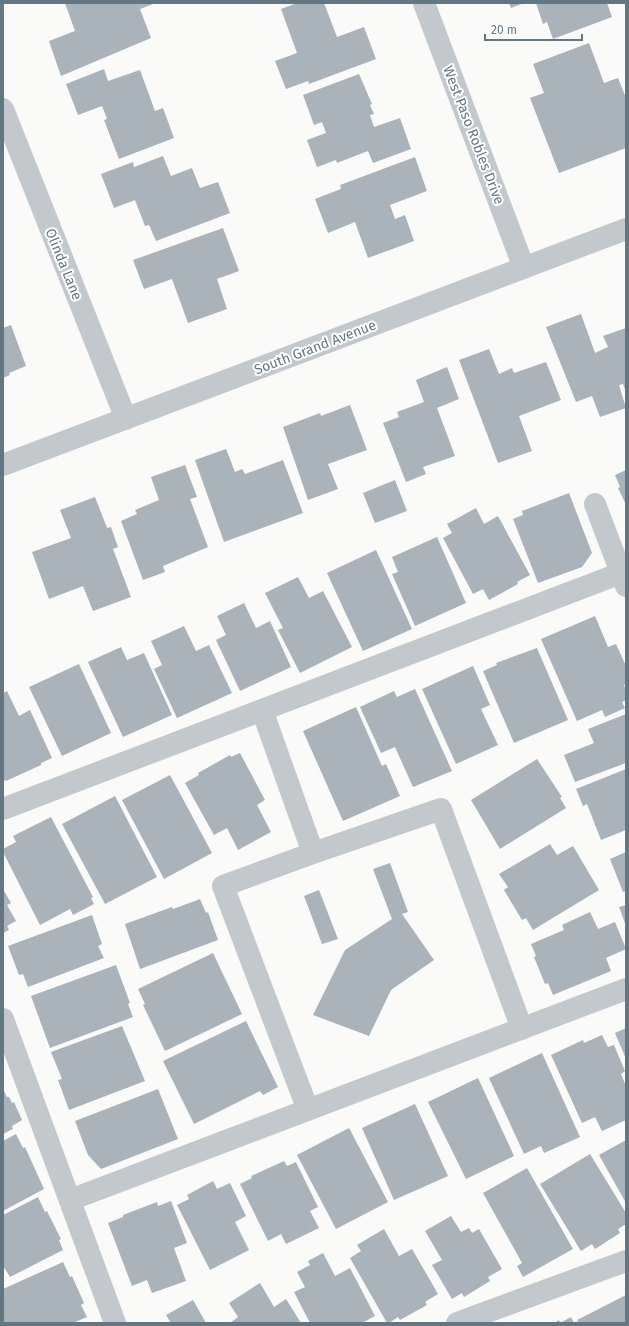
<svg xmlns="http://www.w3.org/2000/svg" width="629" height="1326" viewBox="0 0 629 1326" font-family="'Fira Sans',sans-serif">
	<rect width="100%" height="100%" fill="#fafaf8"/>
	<path fill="#aab3b9" d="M 65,3 L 156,3 L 140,9 L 151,38 L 61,76 L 49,41 L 75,31 Z
		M 297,3 L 324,3 L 337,37 L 364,27 L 376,59 L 309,84 L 308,81 L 286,89 L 275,61 L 297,53 L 281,9 Z
		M 509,3 L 524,3 L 511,8 Z
		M 536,3 L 607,3 L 612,17 L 553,39 L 547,22 L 543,24 Z
		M 589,43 L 604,83 L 618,78 L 626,98 L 626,148 L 559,173 L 530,98 L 544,93 L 533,64 Z
		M 104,69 L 108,81 L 140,70 L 155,111 L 163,108 L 174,138 L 119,159 L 104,120 L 107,119 L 102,106 L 78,115 L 66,84 Z
		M 359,74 L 372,104 L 370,105 L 374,114 L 370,115 L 374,127 L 400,118 L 411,149 L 373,163 L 368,151 L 337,163 L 336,160 L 317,167 L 307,140 L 326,133 L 322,122 L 314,125 L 303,95 Z
		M 163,156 L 171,176 L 192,168 L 200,188 L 218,182 L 230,213 L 156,241 L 149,225 L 145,226 L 135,200 L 114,208 L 101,174 L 133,162 L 134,167 Z
		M 415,157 L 427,191 L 390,205 L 395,219 L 405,215 L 414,241 L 368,258 L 355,222 L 328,233 L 315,199 L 341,189 L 340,185 Z
		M 223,228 L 239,271 L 217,279 L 227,309 L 188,323 L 172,279 L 144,289 L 133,260 Z
		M 581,314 L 595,353 L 608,347 L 603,336 L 626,328 L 626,392 L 623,384 L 619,385 L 626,408 L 600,417 L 592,396 L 576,402 L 546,327 Z
		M 11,325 L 26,366 L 9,373 L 10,375 L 3,378 L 3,328 Z
		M 489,349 L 499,374 L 512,368 L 514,373 L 546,362 L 561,400 L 519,416 L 532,451 L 498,463 L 459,360 Z
		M 447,367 L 459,399 L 437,408 L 455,456 L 423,467 L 426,474 L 406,482 L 383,423 L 399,417 L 397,412 L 424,402 L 416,380 Z
		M 350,405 L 367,450 L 328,464 L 338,489 L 308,500 L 283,427 L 320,413 L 321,416 Z
		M 226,449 L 235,472 L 242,469 L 245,474 L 283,460 L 303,513 L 224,542 L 195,460 Z
		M 185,465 L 197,497 L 190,499 L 208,547 L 163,566 L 165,572 L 143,580 L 121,521 L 137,514 L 135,510 L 159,500 L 151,477 Z
		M 626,470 L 626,505 L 618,488 L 620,487 L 615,475 Z
		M 395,480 L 407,511 L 375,523 L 363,493 Z
		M 569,493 L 592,553 L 582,567 L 538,583 L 513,519 L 523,515 L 522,511 Z
		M 95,497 L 107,528 L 111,527 L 118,547 L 113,549 L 131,597 L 93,611 L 83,586 L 49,599 L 32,552 L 71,538 L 60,510 Z
		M 476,508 L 484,524 L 498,516 L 530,575 L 517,582 L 518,584 L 489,600 L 483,589 L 473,594 L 443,538 L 452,533 L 447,524 Z
		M 437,537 L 466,603 L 415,626 L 392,574 L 398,572 L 392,557 Z
		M 376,550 L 412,629 L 363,651 L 327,573 Z
		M 298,577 L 309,598 L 323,591 L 352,647 L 300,673 L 278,630 L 283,628 L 265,593 Z
		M 244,603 L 256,628 L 270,621 L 291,667 L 240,691 L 216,640 L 226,635 L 217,616 Z
		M 595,616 L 608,647 L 616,644 L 626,666 L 626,684 L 624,685 L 626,690 L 626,700 L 622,702 L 625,708 L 605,717 L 602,710 L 577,721 L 541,639 Z
		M 184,626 L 196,651 L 209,645 L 232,693 L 177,718 L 154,669 L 162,665 L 151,641 Z
		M 121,647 L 127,660 L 144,653 L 172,715 L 123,737 L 88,662 Z
		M 537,648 L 568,720 L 514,743 L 483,671 L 497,665 L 496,663 Z
		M 79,664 L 111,733 L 62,756 L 29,687 Z
		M 473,666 L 490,705 L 481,709 L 498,745 L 456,764 L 422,689 Z
		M 415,689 L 452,771 L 413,787 L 395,747 L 381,753 L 360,707 L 394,691 L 397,697 Z
		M 7,691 L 19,716 L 30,710 L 52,758 L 41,763 L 41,765 L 6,781 L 5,780 L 3,781 L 3,693 Z
		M 356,707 L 382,766 L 386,764 L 400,796 L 343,821 L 303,731 Z
		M 626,714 L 626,763 L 575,782 L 564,755 L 594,743 L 588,729 Z
		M 240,753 L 265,800 L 257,805 L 271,832 L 238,850 L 227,828 L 214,835 L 185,783 L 199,775 L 198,773 L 230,755 L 231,757 Z
		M 537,759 L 562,797 L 560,798 L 566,808 L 500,849 L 471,800 Z
		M 626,769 L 626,830 L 601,840 L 587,804 L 583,806 L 576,789 Z
		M 170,775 L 212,853 L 164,879 L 122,800 Z
		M 115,796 L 157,877 L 105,904 L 62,824 Z
		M 51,817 L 93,897 L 91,898 L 94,904 L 73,915 L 70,909 L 40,925 L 3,852 L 3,849 L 16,842 L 13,836 Z
		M 550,844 L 557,855 L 573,846 L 599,890 L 533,930 L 526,918 L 522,920 L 504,890 L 508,887 L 499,874 Z
		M 626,852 L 626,891 L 623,892 L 610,859 Z
		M 390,863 L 408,912 L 402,914 L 434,960 L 391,990 L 369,1036 L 313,1015 L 345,950 L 392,919 L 373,869 Z
		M 3,889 L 11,903 L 7,905 L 16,921 L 7,926 L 9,930 L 3,933 Z
		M 319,890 L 338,939 L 322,944 L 304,896 Z
		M 200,899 L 206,913 L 208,912 L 218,940 L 140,969 L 125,924 L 172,907 L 173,909 Z
		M 626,905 L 626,926 L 619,907 Z
		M 590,912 L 598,929 L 615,922 L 626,949 L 606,958 L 611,971 L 553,995 L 548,983 L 545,984 L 534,957 L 536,956 L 531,944 L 564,930 L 562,925 Z
		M 92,915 L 102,944 L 98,946 L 104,958 L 28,987 L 23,974 L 19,975 L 8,946 Z
		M 213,953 L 242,1014 L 165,1051 L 143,1005 L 145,1004 L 138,989 Z
		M 116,965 L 130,1003 L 128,1004 L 133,1017 L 50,1048 L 31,996 Z
		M 246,1021 L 278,1087 L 263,1095 L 260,1091 L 194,1124 L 163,1061 Z
		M 122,1026 L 145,1081 L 69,1110 L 58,1080 L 62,1079 L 51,1052 Z
		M 626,1028 L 626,1059 L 615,1033 Z
		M 602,1035 L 608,1047 L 614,1045 L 625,1071 L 621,1074 L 626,1086 L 626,1120 L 602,1131 L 595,1117 L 582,1123 L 551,1055 L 583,1040 L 584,1043 Z
		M 542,1053 L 580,1137 L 544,1153 L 541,1146 L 524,1154 L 489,1078 Z
		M 478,1078 L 514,1156 L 466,1179 L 428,1102 Z
		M 3,1089 L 7,1097 L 9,1097 L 12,1103 L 14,1102 L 22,1120 L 12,1126 L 13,1129 L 3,1134 Z
		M 158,1089 L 178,1139 L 101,1169 L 88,1155 L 75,1121 Z
		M 415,1104 L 448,1176 L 394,1200 L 362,1128 Z
		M 349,1128 L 388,1202 L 336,1229 L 297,1155 Z
		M 16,1134 L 23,1148 L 25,1147 L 44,1189 L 3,1211 L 3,1141 Z
		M 626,1140 L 626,1203 L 599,1155 Z
		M 590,1154 L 626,1213 L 626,1224 L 618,1229 L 620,1233 L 595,1249 L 592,1244 L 581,1251 L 540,1184 Z
		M 284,1161 L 287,1166 L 296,1162 L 318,1207 L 310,1211 L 319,1228 L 286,1244 L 281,1234 L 268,1241 L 240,1184 L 252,1178 L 251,1176 Z
		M 527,1168 L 573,1249 L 523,1277 L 517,1266 L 522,1263 L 483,1193 Z
		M 213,1181 L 217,1189 L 230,1183 L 246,1216 L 235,1222 L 249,1250 L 210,1270 L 177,1205 L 189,1199 L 187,1195 Z
		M 38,1197 L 45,1212 L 47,1211 L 61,1239 L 59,1240 L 63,1250 L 10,1277 L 3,1266 L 3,1215 Z
		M 171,1201 L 187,1243 L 174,1248 L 186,1281 L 152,1293 L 147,1280 L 132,1286 L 108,1223 L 123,1217 L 123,1215 L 157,1202 L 158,1206 Z
		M 451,1216 L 461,1232 L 469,1228 L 472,1233 L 479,1229 L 502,1269 L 488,1277 L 490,1281 L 464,1297 L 462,1293 L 452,1299 L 432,1265 L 442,1260 L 425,1231 Z
		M 384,1229 L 399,1256 L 412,1249 L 438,1294 L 425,1302 L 427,1305 L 400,1320 L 398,1317 L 389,1323 L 387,1323 L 350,1258 L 361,1251 L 357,1245 Z
		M 323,1253 L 335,1276 L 350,1268 L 375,1316 L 362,1323 L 310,1323 L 294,1292 L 305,1287 L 297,1272 L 310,1265 L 308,1261 Z
		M 63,1262 L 70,1277 L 72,1276 L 84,1303 L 81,1305 L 87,1317 L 73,1323 L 3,1323 L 3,1289 Z
		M 260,1283 L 274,1307 L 286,1299 L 301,1323 L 230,1323 L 238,1317 L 229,1303 Z
		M 626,1295 L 626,1323 L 579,1323 L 577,1320 Z
		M 193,1300 L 206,1323 L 171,1323 L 166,1315 Z
		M 571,1317 L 574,1323 L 554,1323 L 559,1320 L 560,1323 Z"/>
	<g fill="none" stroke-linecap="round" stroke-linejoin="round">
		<path stroke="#c3c8cc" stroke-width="22" d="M 424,3 L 524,268
			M 3,109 L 126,419
			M 3,465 L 626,229
			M 595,504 L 626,586
			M 262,710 L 313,853
			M 3,809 L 621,573
			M 3,1019 L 115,1323
			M 308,1110 L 223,886 L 313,853 L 441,809 L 522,1029
			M 70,1200 L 626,989
			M 457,1323 L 626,1261"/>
	</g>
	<g text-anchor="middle" stroke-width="4" stroke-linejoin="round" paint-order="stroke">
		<g font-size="14" fill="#657683" stroke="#fff">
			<text transform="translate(474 135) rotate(69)" y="5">West Paso Robles Drive</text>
			<text transform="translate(64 264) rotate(68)" y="5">Olinda Lane</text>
			<text transform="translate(315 347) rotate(-21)" y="5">South Grand Avenue</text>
		</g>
	</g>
	<rect width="629" height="1326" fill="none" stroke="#657683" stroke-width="8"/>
	<path d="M485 34v6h97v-6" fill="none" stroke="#657683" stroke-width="2"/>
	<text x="491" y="34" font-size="12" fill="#657683" stroke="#ffffff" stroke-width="3" paint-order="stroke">20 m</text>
</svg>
